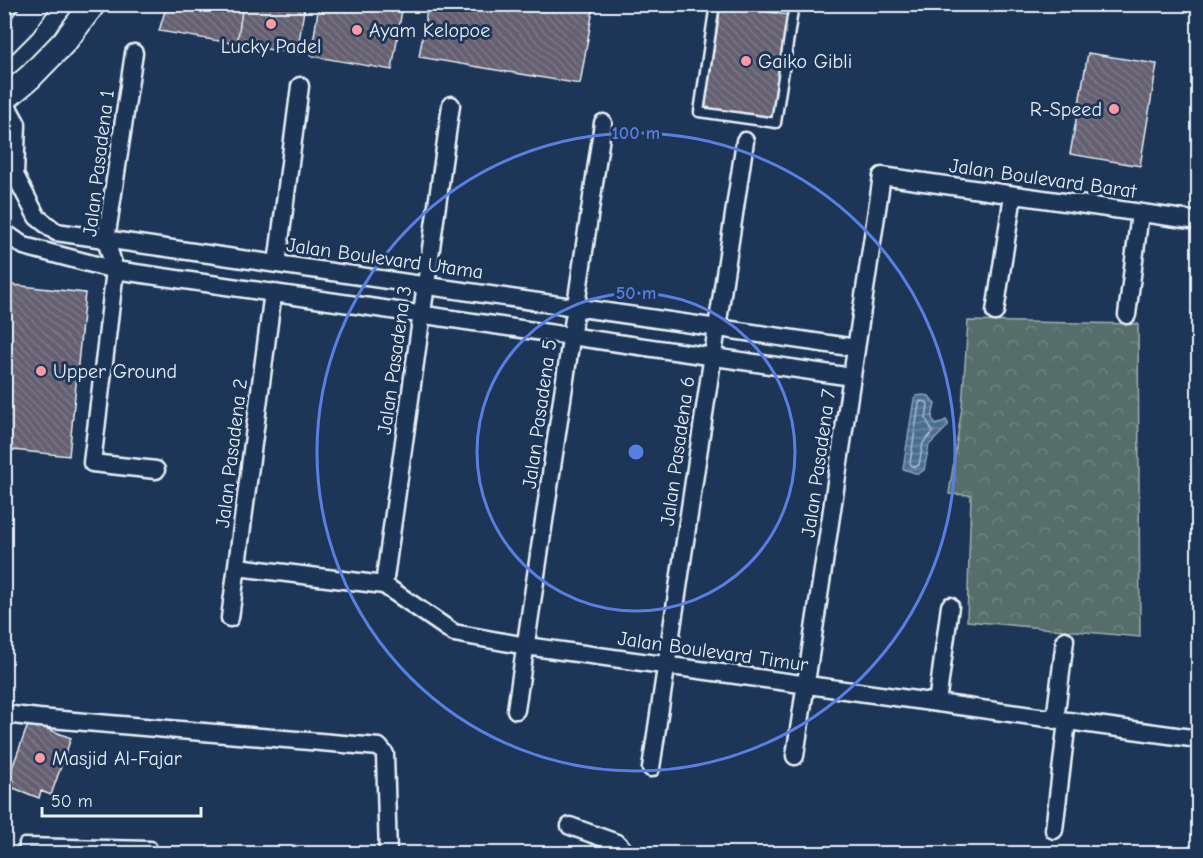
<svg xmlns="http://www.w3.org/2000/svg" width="1203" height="858" viewBox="0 0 1203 858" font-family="'Comic Neue',sans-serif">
	<defs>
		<pattern id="forest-crowns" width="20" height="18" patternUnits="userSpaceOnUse" patternTransform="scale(1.5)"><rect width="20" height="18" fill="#566e6a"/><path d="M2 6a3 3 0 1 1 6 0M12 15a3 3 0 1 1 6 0" fill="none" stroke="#6e8380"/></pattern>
		<pattern id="water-rules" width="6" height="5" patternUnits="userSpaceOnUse" patternTransform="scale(1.5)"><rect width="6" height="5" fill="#4a6e91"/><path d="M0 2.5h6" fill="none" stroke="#6d8aa7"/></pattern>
		<pattern id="building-back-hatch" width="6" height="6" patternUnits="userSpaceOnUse" patternTransform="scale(1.5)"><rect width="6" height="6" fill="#656171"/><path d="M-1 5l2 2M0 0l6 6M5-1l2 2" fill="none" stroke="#7b7886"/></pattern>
	</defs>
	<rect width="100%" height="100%" fill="#1d3557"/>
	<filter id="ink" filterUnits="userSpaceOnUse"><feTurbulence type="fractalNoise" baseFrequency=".0167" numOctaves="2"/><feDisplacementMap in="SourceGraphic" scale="12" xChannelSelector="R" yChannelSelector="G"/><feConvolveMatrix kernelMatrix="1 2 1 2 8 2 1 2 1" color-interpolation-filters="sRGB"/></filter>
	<g filter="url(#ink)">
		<path fill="url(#forest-crowns)" stroke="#9fb0b1" stroke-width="1.5" d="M 968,321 L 1138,324 L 1140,637 L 967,621 L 971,495 L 949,494 L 962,407 Z"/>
		<path fill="url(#water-rules)" stroke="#89a2ba" stroke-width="1.5" d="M 923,395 L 929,396 L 935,404 L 932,418 L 936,425 L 946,420 L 948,423 L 948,426 L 929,445 L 924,470 L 918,474 L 903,469 L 914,399 L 917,396 Z"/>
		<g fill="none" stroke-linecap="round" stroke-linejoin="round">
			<path stroke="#a9bdcf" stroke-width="1.5" d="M 921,401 L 926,402 L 928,404 L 926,419 L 933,432 L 923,443 L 919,465 L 915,467 L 911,465 L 910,463 L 919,404 Z"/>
		</g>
		<path fill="url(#building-back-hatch)" stroke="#e8f1f8" stroke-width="1.5" d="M 167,4 L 243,4 L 237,44 L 159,31 Z
			M 243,4 L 305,4 L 297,54 L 237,44 Z
			M 319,4 L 403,4 L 392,70 L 311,56 Z
			M 428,4 L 594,4 L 580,84 L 419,57 Z
			M 721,4 L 788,15 L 772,118 L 705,108 Z
			M 1088,53 L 1157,64 L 1140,166 L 1070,154 Z
			M 4,284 L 85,293 L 69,456 L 4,449 Z
			M 29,722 L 71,738 L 51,795 L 41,791 L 39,798 L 11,787 L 14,781 L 8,779 Z"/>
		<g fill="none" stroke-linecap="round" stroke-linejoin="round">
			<g stroke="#e8f1f8" stroke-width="13">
				<path id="service" d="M 715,4 L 699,112 L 776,123 L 794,4
					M 775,4 L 793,7
					M 24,854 L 24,843 L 151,846 L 151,854"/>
			</g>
			<g stroke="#e8f1f8" stroke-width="21">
				<path id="minor" d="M 134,53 L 106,240 L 115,270 L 92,463 L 156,470
					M 4,100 L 17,124 L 15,175 L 37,217 L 56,232 L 856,348
					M 4,232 L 24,246 L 115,270 L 852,377
					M 277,264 L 300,86
					M 995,312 L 1013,195
					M 1127,315 L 1140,213
					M 237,567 L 384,585 L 454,633 L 526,646 L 1198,739
					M 384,585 L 451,105
					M 230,618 L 273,292
					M 937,703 L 950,606
					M 516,710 L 603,123
					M 4,714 L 39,718 L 379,747 L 385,754 L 388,854
					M 1055,720 L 1065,640
					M 795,756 L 882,176 L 1198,221
					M 651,768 L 745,141
					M 570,826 L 617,843 L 622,848 L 624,854
					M 1054,830 L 1067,721"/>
			</g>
			<g stroke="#e8f1f8" stroke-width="28">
				<path id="secondary" d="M 4,43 L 23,24 L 37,4
					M 4,99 L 30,77 L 65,41 L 93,4"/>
			</g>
			<use href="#service" stroke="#1d3557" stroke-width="8"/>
			<use href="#minor" stroke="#1d3557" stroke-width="16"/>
			<use href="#secondary" stroke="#1d3557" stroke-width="24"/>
		</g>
	</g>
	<g fill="none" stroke="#5a7fe2" stroke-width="3">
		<circle cx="636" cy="452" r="159"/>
		<circle cx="636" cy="452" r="319"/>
	</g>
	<g fill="#ff9aa2" stroke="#1d3557" stroke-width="2">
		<circle cx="271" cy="24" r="6"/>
		<circle cx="357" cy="30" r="6"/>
		<circle cx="746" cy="61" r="6"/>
		<circle cx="1114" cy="109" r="6"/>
		<circle cx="41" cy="371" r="6"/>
		<circle cx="40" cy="758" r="6"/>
	</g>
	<g text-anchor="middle" stroke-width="6" stroke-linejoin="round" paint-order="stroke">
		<g font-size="20" fill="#e8f1f8" stroke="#1d3557" text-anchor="start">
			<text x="369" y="37">Ayam Kelopoe</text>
			<text x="271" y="53" text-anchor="middle">Lucky Padel</text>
			<text x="758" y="68">Gaiko Gibli</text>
			<text x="1102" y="116" text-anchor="end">R-Speed</text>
			<text x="53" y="378">Upper Ground</text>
			<text x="52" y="765">Masjid Al-Fajar</text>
		</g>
		<g font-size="20" fill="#e8f1f8" stroke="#1d3557">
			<text transform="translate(98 163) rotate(-83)" y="7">Jalan Pasadena 1</text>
			<text transform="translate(1043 178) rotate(8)" y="7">Jalan Boulevard Barat</text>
			<text transform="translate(385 258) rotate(8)" y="7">Jalan Boulevard Utama</text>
			<text transform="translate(394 360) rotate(-82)" y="7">Jalan Pasadena 3</text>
			<text transform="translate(539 414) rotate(-82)" y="7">Jalan Pasadena 5</text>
			<text transform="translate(677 451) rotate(-82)" y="7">Jalan Pasadena 6</text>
			<text transform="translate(231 453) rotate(-83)" y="7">Jalan Pasadena 2</text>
			<text transform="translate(818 463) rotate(-82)" y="7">Jalan Pasadena 7</text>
			<text transform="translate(713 651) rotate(8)" y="7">Jalan Boulevard Timur</text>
		</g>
	</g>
	<circle cx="636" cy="452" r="9" fill="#5a7fe2" stroke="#1d3557" stroke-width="3"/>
	<g font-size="18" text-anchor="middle" font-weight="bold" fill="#5a7fe2" stroke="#1d3557" stroke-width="6" stroke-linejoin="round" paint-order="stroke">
		<text x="636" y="139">100 m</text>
		<text x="636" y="299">50 m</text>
	</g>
	<rect width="1203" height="858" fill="none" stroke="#1d3557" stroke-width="24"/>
	<rect x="12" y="12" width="1179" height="834" fill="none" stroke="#e8f1f8" stroke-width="2" filter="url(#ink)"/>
	<path d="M42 807v9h159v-9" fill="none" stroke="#e8f1f8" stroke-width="3"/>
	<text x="51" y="807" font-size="18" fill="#e8f1f8" stroke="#1d3557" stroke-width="4.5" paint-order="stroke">50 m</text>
</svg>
